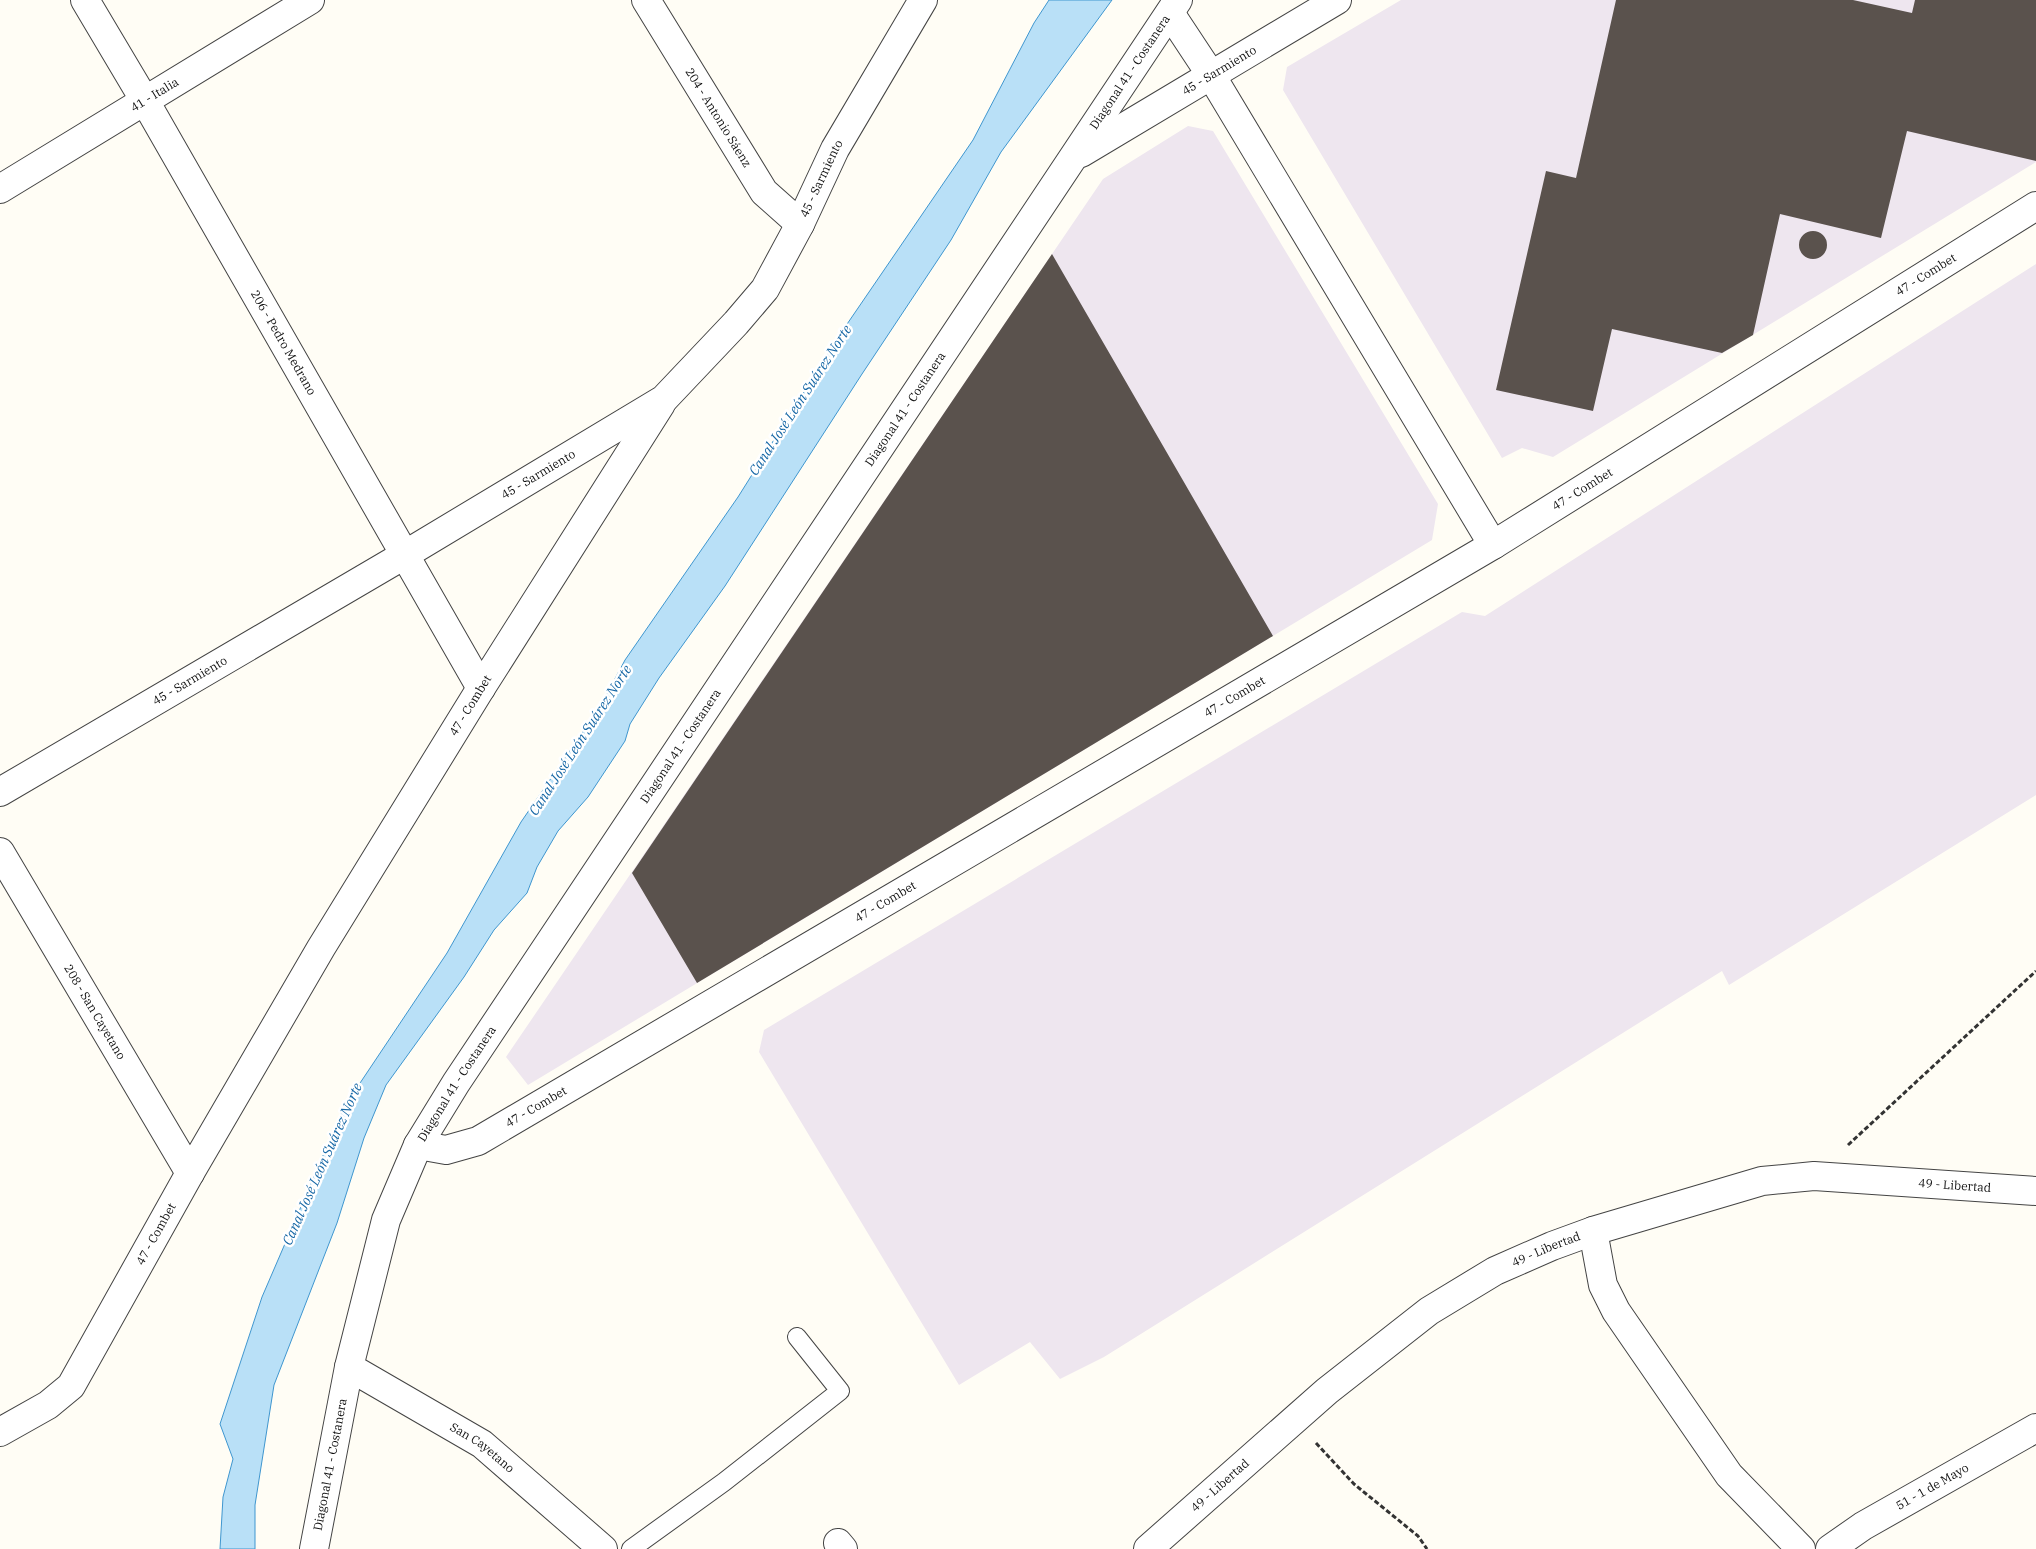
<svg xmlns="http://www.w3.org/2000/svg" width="2036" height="1549" viewBox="0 0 2036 1549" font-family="'IBM Plex Serif',serif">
	<rect width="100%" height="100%" fill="#fffdf5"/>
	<path fill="#eee6ef" d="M 1401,0 L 2036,0 L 2036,162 L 1553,457 L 1522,448 L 1502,458 L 1283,90 L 1287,67 Z
		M 1188,126 L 1213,131 L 1438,504 L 1432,540 L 528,1085 L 506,1057 L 1103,179 Z
		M 2036,264 L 2036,795 L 1729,985 L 1722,971 L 1104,1357 L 1060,1379 L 1030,1342 L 959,1385 L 759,1052 L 764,1030 L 1462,612 L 1485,616 Z"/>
	<path fill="#b9e0f7" stroke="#3f96cf" d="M 1049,0 L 1112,0 L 1001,152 L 951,240 L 862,374 L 725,586 L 659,678 L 630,724 L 625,741 L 588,797 L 558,831 L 537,867 L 527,893 L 494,930 L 464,977 L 386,1085 L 364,1138 L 337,1223 L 274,1385 L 255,1505 L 255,1549 L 220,1549 L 223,1497 L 233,1459 L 220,1424 L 262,1297 L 344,1107 L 447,953 L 521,822 L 600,707 L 625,660 L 738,497 L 843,330 L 973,140 L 1034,23 Z"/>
	<path fill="#5a524d" d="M 1616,0 L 1853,0 L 1912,13 L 1915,0 L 2036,0 L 2036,161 L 1907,131 L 1881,238 L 1780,214 L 1753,335 L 1722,353 L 1612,329 L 1593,411 L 1496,390 L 1546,171 L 1576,178 Z
		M1799 245a14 14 0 1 1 28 0a14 14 0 1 1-28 0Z
		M 1052,254 L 1273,636 L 697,983 L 632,873 Z"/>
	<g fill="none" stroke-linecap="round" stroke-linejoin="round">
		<g stroke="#444" stroke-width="20">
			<path id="lane" d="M 631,1549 L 724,1482 L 840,1391 L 797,1337"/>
		</g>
		<g stroke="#444" stroke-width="30">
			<g id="street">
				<path id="s1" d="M 85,0 L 145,101 L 481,688"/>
				<path id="s2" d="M 646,0 L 764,192 L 800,224"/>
				<path d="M 1170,13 L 1211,75 L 1493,545"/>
				<path id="s3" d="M 1081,153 L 1337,0"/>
				<path id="s4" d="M 0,189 L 310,0"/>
				<path id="s5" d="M 0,792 L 406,554 L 664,399 L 736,323 L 765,289 L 800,224 L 835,149 L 923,0"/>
				<path id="s6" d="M 0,852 L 190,1173"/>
				<path id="s7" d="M 418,1145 L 446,1150 L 478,1141 L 1493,545 L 2036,206"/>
				<path d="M 1593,1231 L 1603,1285 L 1616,1311 L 1729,1475 L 1801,1549"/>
				<path id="s8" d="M 349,1367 L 482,1444 L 603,1549"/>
				<path id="s9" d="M 0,1432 L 48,1405 L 71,1386 L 190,1173 L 321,948 L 481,688 L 661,404"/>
				<path d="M 838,1543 L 843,1549"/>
				<path id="s10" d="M 314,1549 L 349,1367 L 386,1220 L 418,1145 L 456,1083 L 1178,0"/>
				<path id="s11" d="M 1148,1549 L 1327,1391 L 1429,1311 L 1495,1271 L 1552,1246 L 1593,1231 L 1762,1181 L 1814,1176 L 2036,1191"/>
				<path id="s12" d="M 1830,1549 L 1863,1526 L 2036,1428"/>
			</g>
		</g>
		<path stroke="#333" stroke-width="3" stroke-dasharray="5 2.5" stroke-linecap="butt" d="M 1848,1145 L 2036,971
			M 1316,1443 L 1354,1484 L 1418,1536 L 1427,1549"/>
		<use href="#lane" stroke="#fff" stroke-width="18"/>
		<use href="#street" stroke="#fff" stroke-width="28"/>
	</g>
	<g text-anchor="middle" stroke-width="5" stroke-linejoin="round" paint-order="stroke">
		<g font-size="12" fill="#111" stroke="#fff">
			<text dy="4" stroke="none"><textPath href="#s3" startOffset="161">45 - Sarmiento</textPath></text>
			<text dy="4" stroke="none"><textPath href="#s10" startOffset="1706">Diagonal 41 - Costanera</textPath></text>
			<text dy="4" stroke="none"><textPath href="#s4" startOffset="181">41 - Italia</textPath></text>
			<text dy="4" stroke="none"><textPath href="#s2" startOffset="138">204 - Antonio Sáenz</textPath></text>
			<text dy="4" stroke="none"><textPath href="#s5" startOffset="1045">45 - Sarmiento</textPath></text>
			<text dy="4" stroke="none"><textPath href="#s7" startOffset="1749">47 - Combet</textPath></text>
			<text dy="4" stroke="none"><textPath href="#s1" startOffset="396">206 - Pedro Medrano</textPath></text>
			<text dy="4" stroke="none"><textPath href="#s10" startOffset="1301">Diagonal 41 - Costanera</textPath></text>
			<text dy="4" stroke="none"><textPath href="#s5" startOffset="625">45 - Sarmiento</textPath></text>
			<text dy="4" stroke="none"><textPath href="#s7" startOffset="1344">47 - Combet</textPath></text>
			<text dy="4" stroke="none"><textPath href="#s5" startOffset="220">45 - Sarmiento</textPath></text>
			<text dy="4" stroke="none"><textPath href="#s7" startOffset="939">47 - Combet</textPath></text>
			<text dy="4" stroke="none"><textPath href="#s9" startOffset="874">47 - Combet</textPath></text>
			<text dy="4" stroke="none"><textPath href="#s10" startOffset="896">Diagonal 41 - Costanera</textPath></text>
			<text dy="4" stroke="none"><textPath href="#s7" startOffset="534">47 - Combet</textPath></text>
			<text dy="4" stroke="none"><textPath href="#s6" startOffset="186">208 - San Cayetano</textPath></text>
			<text dy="4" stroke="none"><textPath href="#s10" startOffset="491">Diagonal 41 - Costanera</textPath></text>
			<text dy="4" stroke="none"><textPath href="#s7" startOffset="129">47 - Combet</textPath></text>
			<text dy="4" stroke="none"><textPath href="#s11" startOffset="921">49 - Libertad</textPath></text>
			<text dy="4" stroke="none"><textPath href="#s9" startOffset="259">47 - Combet</textPath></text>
			<text dy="4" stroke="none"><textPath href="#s11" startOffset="501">49 - Libertad</textPath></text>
			<text dy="4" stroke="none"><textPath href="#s8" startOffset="156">San Cayetano</textPath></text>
			<text dy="4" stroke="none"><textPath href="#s10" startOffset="86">Diagonal 41 - Costanera</textPath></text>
			<text dy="4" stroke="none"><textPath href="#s11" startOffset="96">49 - Libertad</textPath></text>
			<text dy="4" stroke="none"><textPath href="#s12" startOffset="120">51 - 1 de Mayo</textPath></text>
		</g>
		<g font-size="14" font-style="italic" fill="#1768a6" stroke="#fff">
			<text transform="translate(800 400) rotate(-57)" y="5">Canal José León Suárez Norte</text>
			<text transform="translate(580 740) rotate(-57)" y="5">Canal José León Suárez Norte</text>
			<text transform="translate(322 1164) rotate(-66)" y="5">Canal José León Suárez Norte</text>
		</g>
	</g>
</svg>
